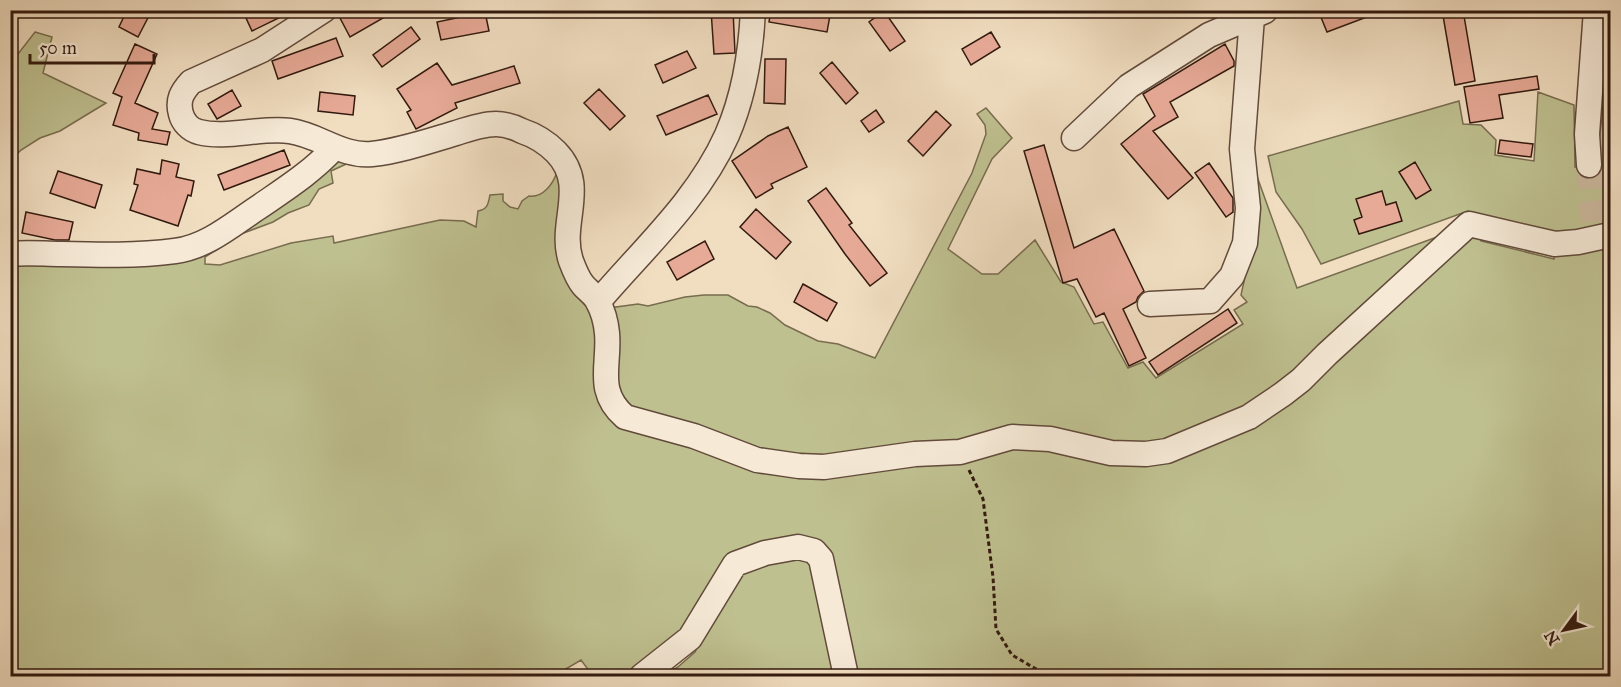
<svg xmlns="http://www.w3.org/2000/svg" width="1621" height="687" viewBox="0 0 1621 687" font-family="'IM FELL Great Primer',serif">
	<rect width="100%" height="100%" fill="#f1dec1"/>
	<filter id="stains"><feTurbulence type="fractalNoise" baseFrequency=".00333" numOctaves="4"/><feColorMatrix values="0 0 0 0 .2 0 0 0 0 .09 0 0 0 0 .02 0 0 0 .5 -.17"/></filter>
	<radialGradient id="worn" r=".72"><stop offset=".6" stop-color="#630" stop-opacity="0"/><stop offset="1" stop-color="#630" stop-opacity=".3"/></radialGradient>
	<path fill="#bfc090" stroke="#786c4f" stroke-width="1.5" d="M 35,32 L 52,37 L 43,73 L 106,103 L 60,131 L 40,138 L 21,150 L 11,160 L 11,53 L 18,54 Z
		M 1538,92 L 1574,105 L 1575,167 L 1596,167 L 1603,108 L 1610,111 L 1610,227 L 1551,236 L 1468,211 L 1321,264 L 1302,229 L 1276,192 L 1268,156 L 1459,101 L 1463,124 L 1481,125 L 1496,140 L 1495,155 L 1534,161 Z
		M 986,108 L 1012,138 L 992,159 L 948,249 L 982,274 L 998,274 L 1035,240 L 1061,282 L 1074,287 L 1094,324 L 1103,322 L 1128,368 L 1143,362 L 1156,378 L 1243,324 L 1234,310 L 1247,302 L 1241,295 L 1252,245 L 1254,168 L 1297,288 L 1448,233 L 1430,253 L 1247,410 L 1160,446 L 976,442 L 837,459 L 780,457 L 621,408 L 609,308 L 638,304 L 648,306 L 685,297 L 704,295 L 728,295 L 748,306 L 757,307 L 770,313 L 785,325 L 818,341 L 838,344 L 875,358 L 972,173 L 986,134 L 985,125 L 977,114 Z
		M 335,157 L 355,160 L 331,171 L 333,183 L 319,189 L 309,205 L 288,213 L 273,222 L 241,234 L 205,257 L 205,264 L 220,265 L 291,243 L 333,236 L 334,243 L 440,220 L 464,221 L 476,227 L 478,211 C 488,209 488,204 490,195 L 503,194 L 503,201 L 510,207 L 518,209 L 522,201 L 529,196 C 543,198 553,184 557,172 L 547,159 L 561,172 L 566,205 L 596,305 L 605,398 L 755,463 L 1011,446 L 1084,452 L 1231,433 L 1470,232 L 1481,233 L 1481,241 L 1554,259 L 1555,247 L 1610,239 L 1610,676 L 852,676 L 827,555 L 765,547 L 683,634 L 628,676 L 593,676 L 581,660 L 554,676 L 11,676 L 10,259 L 153,257 Z
		M 798,556 L 811,562 L 839,676 L 663,676 L 678,667 L 695,652 L 731,581 L 743,570 Z"/>
	<path fill="#e7aa97" stroke="#32190e" stroke-width="1.5" d="M 127,10 L 152,10 L 138,37 L 119,27 Z
		M 261,10 L 295,10 L 252,31 L 246,18 Z
		M 352,10 L 397,10 L 350,37 L 340,18 Z
		M 711,10 L 733,10 L 735,53 L 714,54 Z
		M 771,10 L 831,10 L 827,32 L 769,22 Z
		M 1318,10 L 1379,10 L 1380,12 L 1327,32 Z
		M 1442,10 L 1463,10 L 1475,81 L 1455,85 Z
		M 884,11 L 905,41 L 890,51 L 869,22 Z
		M 485,12 L 489,31 L 441,40 L 437,22 Z
		M 411,27 L 420,39 L 382,67 L 373,55 Z
		M 991,32 L 1000,47 L 971,65 L 962,49 Z
		M 336,38 L 343,56 L 278,79 L 272,61 Z
		M 135,44 L 157,54 L 135,103 L 158,113 L 152,129 L 170,132 L 167,145 L 138,140 L 139,133 L 113,125 L 122,97 L 113,93 Z
		M 1225,44 L 1234,61 L 1234,66 L 1170,102 L 1178,117 L 1153,131 L 1193,178 L 1168,199 L 1121,144 L 1155,116 L 1143,94 Z
		M 687,51 L 696,68 L 663,83 L 655,65 Z
		M 765,59 L 786,59 L 785,104 L 764,103 Z
		M 832,62 L 858,93 L 846,104 L 820,73 Z
		M 437,63 L 452,85 L 514,66 L 520,83 L 455,103 L 457,108 L 416,129 L 407,112 L 411,110 L 397,89 Z
		M 1537,76 L 1539,89 L 1499,95 L 1503,118 L 1470,123 L 1464,87 Z
		M 599,89 L 625,116 L 610,130 L 584,103 Z
		M 232,90 L 241,106 L 217,119 L 208,104 Z
		M 320,92 L 355,96 L 353,115 L 318,111 Z
		M 708,95 L 717,114 L 666,135 L 657,116 Z
		M 876,110 L 884,122 L 869,132 L 861,121 Z
		M 936,111 L 951,125 L 923,156 L 908,141 Z
		M 788,127 L 807,167 L 771,184 L 773,188 L 756,198 L 732,161 L 768,136 Z
		M 1500,140 L 1533,144 L 1531,157 L 1498,153 Z
		M 1044,145 L 1074,248 L 1114,229 L 1144,291 L 1138,297 L 1136,302 L 1123,309 L 1146,358 L 1129,366 L 1104,313 L 1096,317 L 1077,279 L 1063,283 L 1024,151 Z
		M 284,150 L 290,165 L 224,190 L 218,175 Z
		M 162,160 L 179,164 L 176,177 L 194,181 L 191,196 L 188,195 L 178,226 L 130,210 L 138,185 L 134,184 L 137,169 L 160,174 Z
		M 1415,162 L 1431,190 L 1416,199 L 1399,172 Z
		M 1209,163 L 1233,198 L 1233,212 L 1226,217 L 1195,173 Z
		M 58,171 L 102,185 L 95,208 L 50,193 Z
		M 826,188 L 852,223 L 849,225 L 887,273 L 870,286 L 845,254 L 808,201 Z
		M 1382,191 L 1386,205 L 1396,202 L 1402,221 L 1359,234 L 1354,220 L 1362,217 L 1356,199 Z
		M 756,209 L 791,242 L 776,259 L 740,227 Z
		M 26,212 L 73,222 L 69,240 L 55,240 L 22,233 Z
		M 705,241 L 714,259 L 677,280 L 667,262 Z
		M 803,284 L 837,303 L 827,321 L 794,302 Z
		M 1228,309 L 1237,323 L 1158,375 L 1149,362 Z"/>
	<g fill="none" stroke-linecap="round" stroke-linejoin="round">
		<path stroke="#cbb79d" stroke-width="24" stroke-dasharray="24 12" stroke-linecap="butt" d="M 1589,165 L 1593,222"/>
		<g stroke="#624a3b" stroke-width="27">
			<path id="minor" d="M 324,10 L 262,50 L 191,82 C 182,92 177,100 181,114 C 183,122 190,130 199,132 C 227,139 260,127 290,131 C 319,135 342,157 372,154 C 400,151 429,141 456,133 C 468,129 483,124 496,124 C 505,124 514,127 522,131 C 534,135 547,143 556,152 C 589,186 558,223 571,261 C 574,269 578,279 583,285 C 588,291 595,295 598,302 C 603,311 606,323 607,333 C 610,365 595,391 625,417 L 694,436 L 757,460 L 799,466 L 824,467 L 915,454 L 960,452 L 1012,437 L 1050,439 L 1111,453 L 1146,454 L 1167,451 L 1249,417 L 1283,394 L 1301,380 L 1327,354 L 1469,224 L 1555,244 L 1578,242 L 1610,235
				M 1074,138 L 1129,86 L 1209,35 L 1265,11
				M 1589,165 L 1587,134 L 1596,10
				M 10,254 C 28,252 44,254 61,254 C 98,255 137,256 175,251 C 207,247 233,224 259,207 C 285,189 312,172 334,148
				M 598,302 C 643,249 698,200 727,135 C 744,96 751,53 753,10
				M 1150,304 L 1210,301 L 1232,276 L 1245,243 L 1248,208 L 1242,149 L 1252,17
				M 642,676 L 690,638 L 735,564 L 765,553 L 798,547 L 814,551 L 821,559 L 846,676"/>
		</g>
		<path stroke="#32190e" stroke-width="3" stroke-dasharray="4.5 3" stroke-linecap="butt" d="M 969,470 L 983,499 L 993,577 L 996,629 L 1012,655 L 1048,676"/>
		<use href="#minor" stroke="#f6ead7" stroke-width="24"/>
	</g>
	<rect width="1621" height="687" fill="none" stroke="#f1dec1" stroke-width="36"/>
	<rect x="12" y="12" width="1597" height="663" fill="none" stroke="#32190e" stroke-width="3"/>
	<rect x="18" y="18" width="1585" height="651" fill="none" stroke="#32190e" stroke-width="1.5"/>
	<g transform="translate(1564 630) rotate(237)" stroke="#f6ead7" stroke-width="4.5" paint-order="stroke">
	<path d="M0-4.5L10 22L0 15L-10 22Z" fill="#32190e"/>
	<text y="-9" font-size="16" font-weight="bold" text-anchor="middle" fill="#32190e">N</text>
	</g>
	<path d="M30 54v9h124v-9" fill="none" stroke="#32190e" stroke-width="3"/>
	<text x="39" y="54" font-size="18" fill="#32190e" stroke="#f6ead7" stroke-width="4.5" paint-order="stroke">50 m</text>
	<rect width="100%" height="100%" filter="url(#stains)"/>
	<rect width="100%" height="100%" fill="url(#worn)"/>
</svg>
